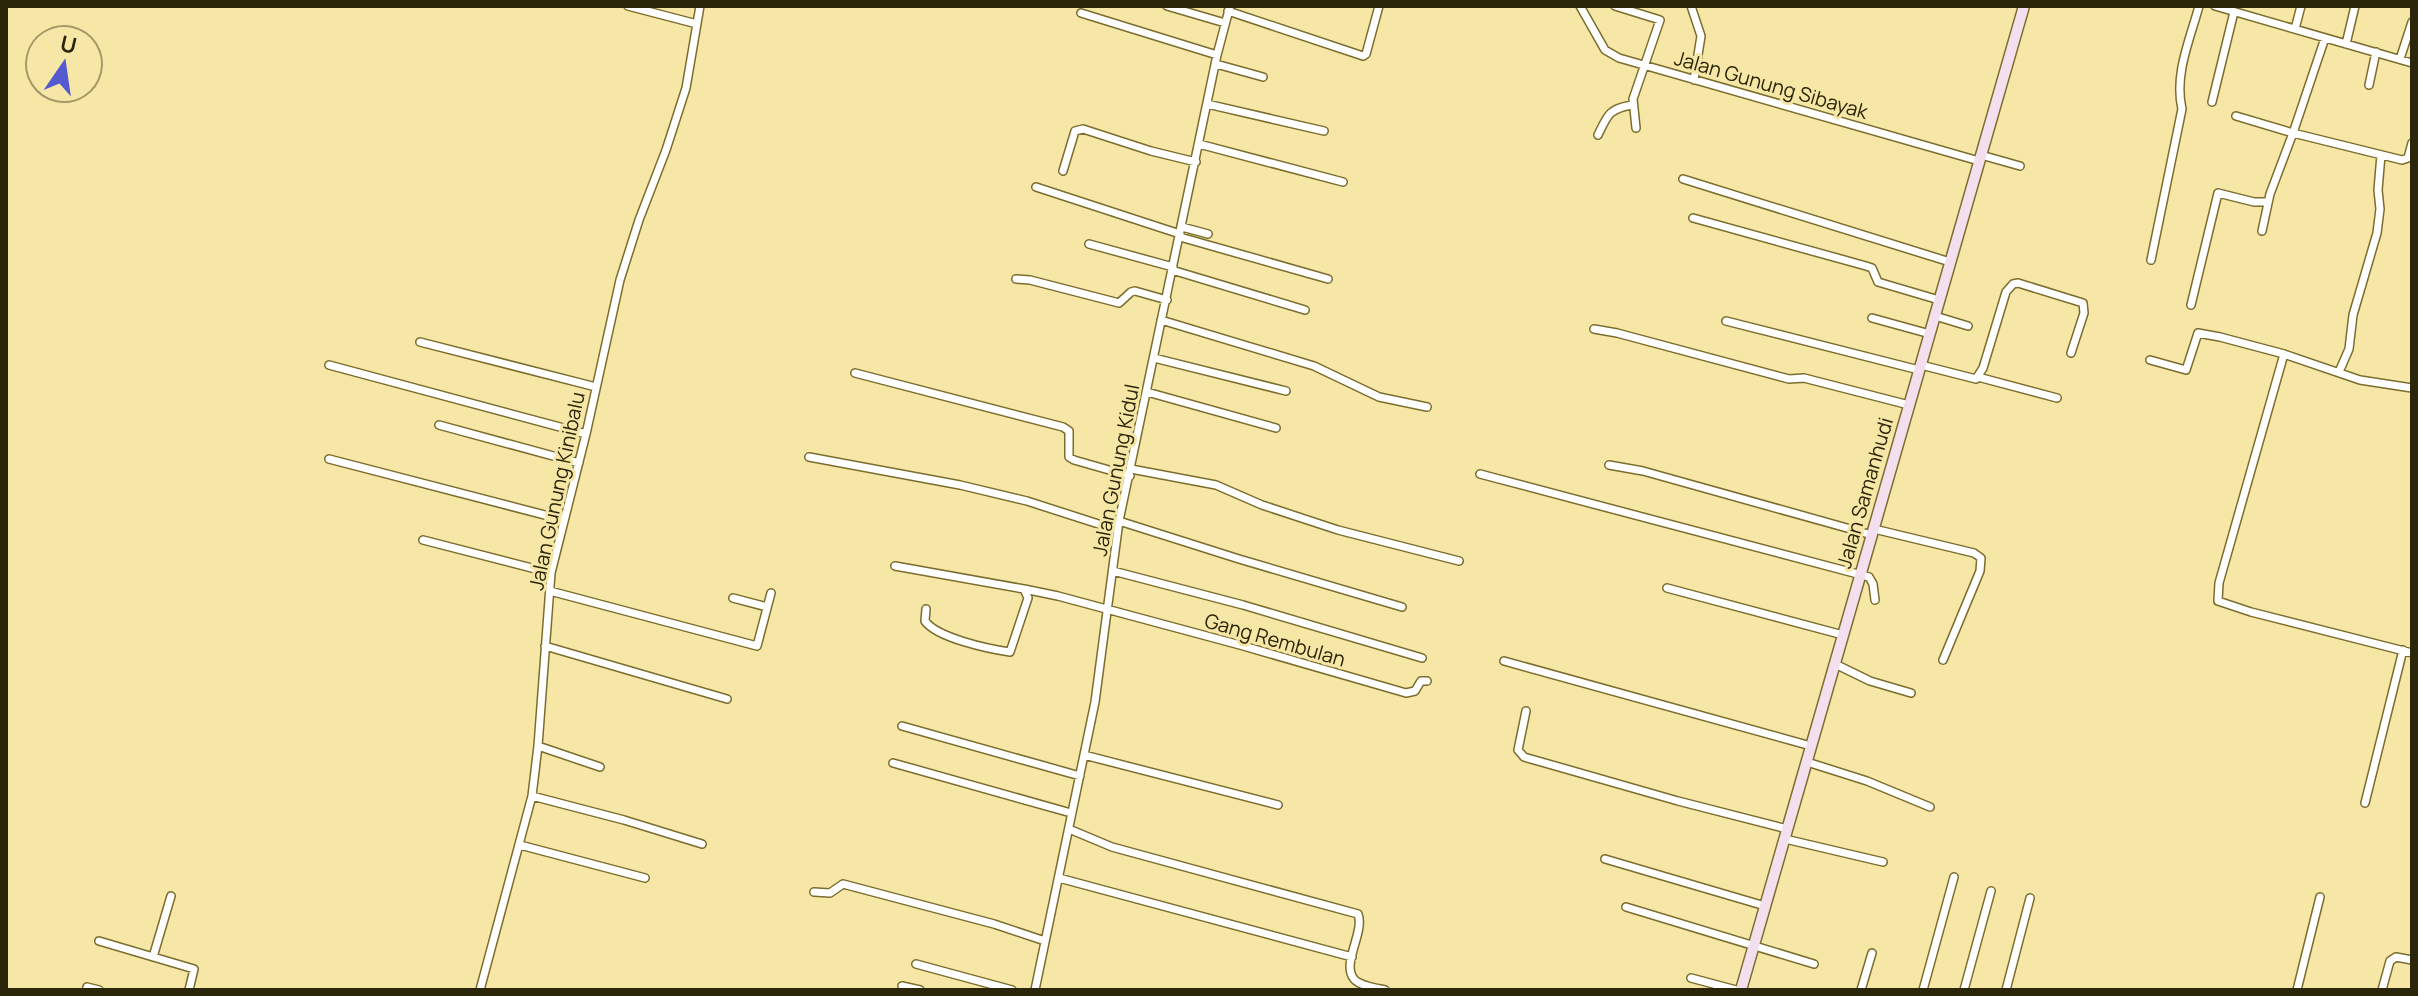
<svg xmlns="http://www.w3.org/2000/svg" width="2418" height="996" viewBox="0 0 2418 996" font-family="Manrope,sans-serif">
	<rect width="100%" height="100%" fill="#f7e7a6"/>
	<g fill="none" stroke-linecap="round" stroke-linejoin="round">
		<g stroke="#7b6d2d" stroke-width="10">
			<path id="street" d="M 628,6 L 697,24
				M 1167,6 L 1225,23
				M 1580,6 L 1605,50 L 1619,58 L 1979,161
				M 1615,6 L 1660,20 L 1633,99 L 1636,128
				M 1691,6 L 1701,36 L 1694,80
				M 2215,6 L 2412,63
				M 1228,11 L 1363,56 L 1366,54 L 1379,6
				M 1081,13 L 1217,55
				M 2295,29 L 2301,6
				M 2325,38 L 2293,133 L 2402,160 L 2408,158 L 2412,143
				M 2346,44 L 2355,6
				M 2400,59 L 2412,22
				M 1216,64 L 1263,77
				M 2369,85 L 2376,52
				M 2212,102 L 2234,12
				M 1207,104 L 1324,131
				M 2236,116 L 2293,133 L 2270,194 L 2262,231
				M 1598,135 C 1608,114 1609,109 1632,105
				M 1199,144 L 1343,182
				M 1981,155 L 2020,166
				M 1063,171 L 1075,131 L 1083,129 L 1151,151 L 1196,162
				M 1683,179 L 1950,262
				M 1036,187 L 1180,234
				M 1693,218 L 1866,266 L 1872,268 L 1878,282 L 1939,300
				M 1182,227 L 1208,234
				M 1180,237 L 1328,279
				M 1089,244 L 1173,267
				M 2151,260 L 2182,109 C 2174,74 2190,40 2199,6
				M 1172,270 L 1305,310
				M 1016,279 L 1030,280 L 1119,303 L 1131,292 L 1135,291 L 1167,300
				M 2191,305 L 2218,193 L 2254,202 L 2268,202
				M 1935,316 L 1968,326
				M 1872,318 L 1930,334
				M 1161,320 L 1314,366 L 1379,397 L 1427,407
				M 1726,321 L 1919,370
				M 1594,329 L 1617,333 L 1789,379 L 1804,378 L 1909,405
				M 420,342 L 596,387
				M 2284,354 L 2219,583 L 2218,601 L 2251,612 L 2412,653
				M 1154,358 L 1286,391
				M 2150,360 L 2186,370 L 2198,333 L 2220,337 L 2284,354 L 2360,380 L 2412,388
				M 329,365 L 586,434
				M 1921,365 L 1976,379 L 1983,368 L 2006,292 L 2013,284 L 2018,283 L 2083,303 L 2084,313 L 2071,353
				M 2339,372 L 2349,349 L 2353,315 L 2377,233 L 2380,209 L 2378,190 L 2381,155
				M 855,373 L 1063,427 L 1069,431 L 1069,457 L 1074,460 L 1130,476
				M 1978,377 L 2057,398
				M 1147,392 L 1276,428
				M 439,425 L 579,463
				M 809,457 L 960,485 L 1027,501 L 1117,530
				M 329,459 L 564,520
				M 1609,465 L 1643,471 L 1872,535
				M 1131,469 L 1216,485 L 1262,505 L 1338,530 L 1459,561
				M 1480,474 L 1869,577 L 1873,584 L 1875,600
				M 1119,521 L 1239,559 L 1402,607
				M 1874,529 L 1974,553 L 1981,558 L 1980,571 L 1943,660
				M 423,540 L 551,573
				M 895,566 L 1024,589
				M 1113,571 L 1243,605 L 1422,658
				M 1667,588 L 1843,635
				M 550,591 L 757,646 L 771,593
				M 733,598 L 767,607
				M 926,609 L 925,621 C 937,638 989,649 1010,652 L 1028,598 L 1024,589 L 1058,596 L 1240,645 L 1406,693 L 1415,691 L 1421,681 L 1427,681
				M 545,646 L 727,699
				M 1504,661 L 1811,746
				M 1835,664 L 1870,681 L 1911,693
				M 1526,711 L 1518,750 L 1524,757 L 1678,801 L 1787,829
				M 902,726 L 1080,776
				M 538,746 L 600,767
				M 1084,755 L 1278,805
				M 1807,762 L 1867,781 L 1930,807
				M 893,763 L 1071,813
				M 532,796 L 624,820 L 702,844
				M 2365,803 L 2403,650
				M 1069,829 L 1112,847 L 1358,914 C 1365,932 1341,964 1354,979 C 1360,986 1376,988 1385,990
				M 1785,839 L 1883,862
				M 520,845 L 645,878
				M 1605,859 L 1765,906
				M 1059,878 L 1352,957
				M 814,892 L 830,893 L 843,884 L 994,924 L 1045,941
				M 1626,907 L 1814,964
				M 99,941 L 194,969 L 189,990
				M 153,957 L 171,896
				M 916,964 L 1012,990
				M 1691,978 L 1736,990
				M 902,986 L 920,990
				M 87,987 L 99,990
				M 480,990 L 532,796 L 538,746 L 551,573 L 586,434 L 620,280 L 639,220 L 666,150 L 686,88 L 700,6
				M 1035,990 L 1095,702 L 1119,521 L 1217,55 L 1230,6
				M 1861,990 L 1872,953
				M 1923,990 L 1954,877
				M 1964,990 L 1991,891
				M 2006,990 L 2030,898
				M 2297,990 L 2320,897
				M 2382,990 L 2390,961 L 2396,957 L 2412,960"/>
		</g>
		<g stroke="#7b6d2d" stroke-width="13">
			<path id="secondary" d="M 1741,990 L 2024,6"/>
		</g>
		<use href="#street" stroke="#fff" stroke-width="7"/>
		<use href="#secondary" stroke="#f3dfee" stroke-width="10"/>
	</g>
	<g text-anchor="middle" stroke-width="6" stroke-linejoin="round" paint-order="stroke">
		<g font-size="20" fill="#2b250a" stroke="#f7e7a6">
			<text transform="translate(1771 85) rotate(16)" y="7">Jalan Gunung Sibayak</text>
			<text transform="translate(1116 470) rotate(-79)" y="7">Jalan Gunung Kidul</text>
			<text transform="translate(557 491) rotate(-78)" y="7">Jalan Gunung Kinibalu</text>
			<text transform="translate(1865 493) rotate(-74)" y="7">Jalan Samanhudi</text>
			<text transform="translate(1275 640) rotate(16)" y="7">Gang Rembulan</text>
		</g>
	</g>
	<rect width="2418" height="996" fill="none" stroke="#2b250a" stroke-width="16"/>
	<g transform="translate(64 64) rotate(13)"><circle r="38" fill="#f7e7a6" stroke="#a59968" stroke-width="2"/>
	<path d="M0-6L14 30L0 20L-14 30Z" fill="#555ad1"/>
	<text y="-12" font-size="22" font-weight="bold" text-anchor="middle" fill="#2b250a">U</text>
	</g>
</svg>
